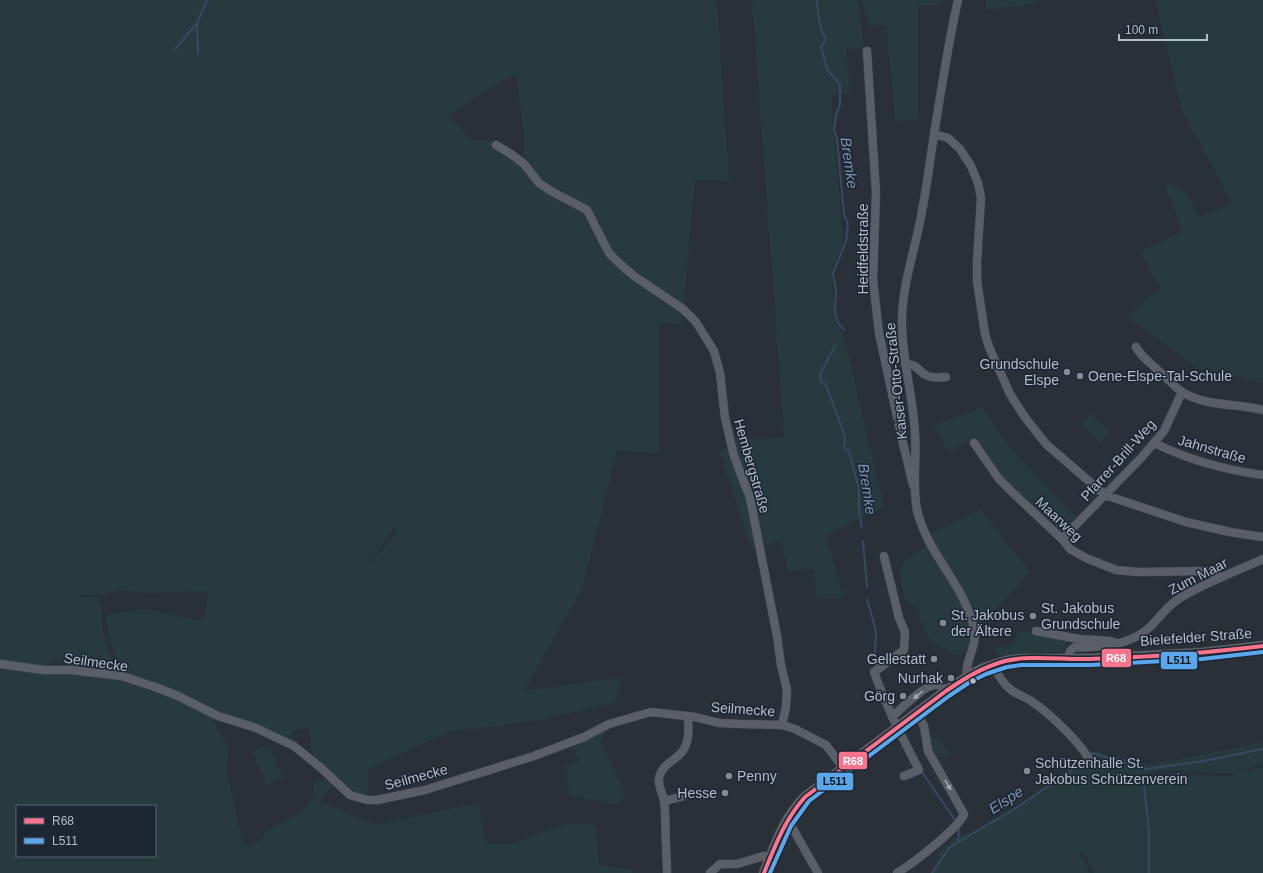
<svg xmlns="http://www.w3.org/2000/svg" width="1263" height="873" viewBox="0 0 1263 873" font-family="Helvetica,sans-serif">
	<rect width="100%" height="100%" fill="#2a3038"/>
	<path fill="#273a3e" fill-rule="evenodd" d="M 0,0 L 717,0 L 729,181 L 695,180 L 682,324 L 659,323 L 659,453 L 617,451 L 582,589 L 524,691 L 623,677 L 615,703 L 535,721 L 448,732 L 367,770 L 367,796 L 352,792 L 317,762 L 312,753 L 308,728 L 293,730 L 294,745 L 267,731 L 215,712 L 212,719 L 215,726 L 228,746 L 229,752 L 226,767 L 241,835 L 245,846 L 255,844 L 262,839 L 268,830 L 296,816 L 306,807 L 313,798 L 314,782 L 325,780 L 333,785 L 320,801 L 375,825 L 478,803 L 487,844 L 512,844 L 567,823 L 596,825 L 599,866 L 633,869 L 633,873 L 0,873 L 0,666 L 31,670 L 97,674 L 122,677 L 123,673 L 111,644 L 105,615 L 145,609 L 203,621 L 209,591 L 149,593 L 120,590 L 105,594 L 76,595 C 83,599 91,594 97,598 C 104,604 101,617 102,625 C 105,642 112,658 117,674 L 72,668 L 64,664 L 55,661 L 48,663 L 44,667 L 0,662 ZM 516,74 L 524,136 L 523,161 L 506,147 L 493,141 L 468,139 C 464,128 457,123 448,116 L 479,95 ZM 394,528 L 398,530 L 370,564 L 369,564 ZM 17,806 L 155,806 L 155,856 L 17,856 Z
		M 752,0 L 858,0 L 864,48 L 846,49 L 850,92 L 831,95 L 843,243 L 831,272 L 836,323 L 844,336 L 884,507 L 826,535 L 844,598 L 817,598 L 813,569 L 788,572 L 781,540 L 751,549 L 720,452 L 739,439 L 784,437 Z
		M 862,0 L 940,0 L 940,5 L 918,5 L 918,119 L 895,121 L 886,25 L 868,26 Z
		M 986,0 L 1037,0 L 1037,3 L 986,10 Z
		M 1155,0 L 1263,0 L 1263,383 L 1197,368 L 1127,316 L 1160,288 L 1140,251 L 1183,232 L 1165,184 L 1186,191 L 1199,217 L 1232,204 L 1182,110 Z
		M 982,407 L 1011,449 L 1078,518 L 1066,532 L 1059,532 L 1037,512 L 1003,477 L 976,438 L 949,452 L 934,426 Z
		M 1091,414 L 1111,432 L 1100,443 L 1081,424 Z
		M 981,510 L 1030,572 L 978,628 L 971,608 L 929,534 Z
		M 929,544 C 945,570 972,610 969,642 C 969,645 967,650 964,652 C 955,660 945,649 938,644 C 934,641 928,638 926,634 C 922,627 920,616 918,608 L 909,603 L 904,596 L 900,578 L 899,570 L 904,562 Z
		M 1018,631 L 1071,639 L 1062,652 L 1026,653 L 997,656 L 995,648 L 1015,644 Z
		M 605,731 L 601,743 L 623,788 L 624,797 L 618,805 L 569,795 L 566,766 L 579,761 L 573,746 Z
		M 927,736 L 940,738 L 950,756 L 932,758 Z
		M 1263,742 L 1263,764 C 1252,767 1238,773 1227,773 C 1207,773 1157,766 1141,775 L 1177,774 L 1229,776 L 1263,767 L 1263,873 L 1093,873 L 1086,856 L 1081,850 L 1080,853 L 1090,873 L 931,873 L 935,865 L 937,855 L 949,843 L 958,836 L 969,833 L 1022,803 L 1092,751 L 1137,761 L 1149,765 L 1255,744 Z
		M 269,745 L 283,777 L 267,785 L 252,752 Z"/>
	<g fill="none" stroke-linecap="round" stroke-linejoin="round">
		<path stroke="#384963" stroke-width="2" d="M 817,0 C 818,12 819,29 826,39 L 821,47 L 827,69 L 840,85 L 840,104 L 836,116 L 834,130 L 837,138 L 844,214 L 848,224 L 846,241 L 833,273 L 836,292 L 835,311 L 838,323 L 844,330
			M 197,23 L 198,54
			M 175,49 L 197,23 L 207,0
			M 835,346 L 820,374 L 821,382 L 826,385 L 838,417 L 845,437 L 844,448 L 849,451 L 859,489 L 859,513 L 862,527
			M 863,541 L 867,587
			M 867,599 L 876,631 L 875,652
			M 1089,756 L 1092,753 L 1147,769 L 1204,761 L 1263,749
			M 922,772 L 955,820
			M 1143,777 L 1149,832 L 1149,873
			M 958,842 L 959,827
			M 932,873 L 950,847 L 1016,808 L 1065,775 L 1086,758"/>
		<g stroke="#484c53" stroke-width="9">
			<path id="minor" d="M 958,0 C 948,44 941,90 934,135 C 930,160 927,186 922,211 C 916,247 903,281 902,318 C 901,357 913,394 915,433 C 917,458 912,485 917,510 C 927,554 965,585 974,629 C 978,647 964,660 967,677
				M 867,51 L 876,193 L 873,280 L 879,333 L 901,435 L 913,485
				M 934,134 L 948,138 L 960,149 L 971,166 L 978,183 L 981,198 L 977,262 L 977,281 L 985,334 L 989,347 L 1010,394 L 1024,416 L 1046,444 L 1105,495 L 1186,522 L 1230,532 L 1263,537
				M 496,145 L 511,154 L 524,164 L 539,183 L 551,191 L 587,210 L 609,253 L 619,263 L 634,276 L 683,309 L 696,322 L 714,351 L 720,373 L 725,418 L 734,456 L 750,498 L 777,636 L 781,665 L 787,690 L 786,707 L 782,725
				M 1136,347 C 1142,358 1152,364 1161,373 C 1168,379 1175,387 1182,392 C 1207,407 1236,403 1263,410
				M 905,364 C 916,364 916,368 924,374 C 930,378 938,378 946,377
				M 974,443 L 999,479 L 1013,493 L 1062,539 L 1070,549 L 1086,558 L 1116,570 L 1138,572 L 1208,571 L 1221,577
				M 1154,443 C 1189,460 1225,470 1263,475
				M 1062,539 L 1141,458 L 1164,431 L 1182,392
				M 884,556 L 899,618 L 905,632 L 904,650 L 874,672 C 886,706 902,737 919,770 L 904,776
				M 1036,631 L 1079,639 L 1110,641 L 1116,643
				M 1068,659 L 1070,651 L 1075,647 C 1099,648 1131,645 1150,627 C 1160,617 1168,605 1180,598 C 1204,583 1237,571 1263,559
				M 0,664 L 44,670 L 71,670 L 122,676 L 158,688 L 178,696 L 218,716 L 256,728 L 294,746 L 321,768 L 350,795 L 367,800 L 377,800 L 425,790 L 534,756 L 584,737 L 609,724 L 651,712 L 695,717 L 719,723 L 741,724 L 782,725 L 795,729 L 826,745 L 844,769
				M 993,664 C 997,673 1002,683 1010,689 C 1017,695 1027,697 1034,703 C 1050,714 1083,745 1091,763
				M 892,717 C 900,710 925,684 936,685 C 940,685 944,688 946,691
				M 664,801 L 684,796
				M 785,824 L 793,829 L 818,873
				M 667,872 C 667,862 666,853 666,844 C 665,830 666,815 664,801 C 663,794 658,786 659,779 C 661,763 677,761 684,749 C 690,739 688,728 688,716
				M 710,873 L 720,864 L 737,864 L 763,856 L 771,857
				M 897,873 C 912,864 958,829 964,814 L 928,751 L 924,726 L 917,713"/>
		</g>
		<g stroke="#484c55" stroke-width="11">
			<path id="major" d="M 764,873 C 775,846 784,818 805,797 L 946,691 L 967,677 L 984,668 L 1006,661 L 1021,659 L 1090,659 L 1202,653 L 1263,646"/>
		</g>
		<use href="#minor" stroke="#5a5e66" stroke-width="8"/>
		<use href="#major" stroke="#5c6168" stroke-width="10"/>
		<g stroke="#1d2633" stroke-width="7">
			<path id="bus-1" d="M 764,873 C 775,846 785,819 805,797 L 946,691 C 965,678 983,667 1005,661 C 1030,655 1065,660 1090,659 C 1148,657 1206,653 1263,646"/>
		</g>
		<g stroke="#1d2633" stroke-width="7">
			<path id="bus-2" d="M 770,873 L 791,826 L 809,801 L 949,696 L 970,682 L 986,674 L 1007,667 L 1021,665 L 1090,665 L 1202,659 L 1263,652"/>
		</g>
		<use href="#bus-1" stroke="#fc738d" stroke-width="4"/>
		<use href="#bus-2" stroke="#5aa8eb" stroke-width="4"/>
	</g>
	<defs><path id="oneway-solid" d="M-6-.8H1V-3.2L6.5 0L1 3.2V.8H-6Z"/></defs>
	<g fill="#a2a9b5">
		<use href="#oneway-solid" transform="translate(918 695) rotate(140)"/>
		<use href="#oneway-solid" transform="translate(948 785) rotate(59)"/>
	</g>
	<g fill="#848b96" stroke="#1d2633" stroke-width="1.5">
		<circle cx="1067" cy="372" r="4"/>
		<circle cx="1080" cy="376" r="4"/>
		<circle cx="1033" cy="616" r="4"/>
		<circle cx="943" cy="623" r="4"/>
		<circle cx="934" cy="659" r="4"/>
		<circle cx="951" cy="678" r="4"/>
		<circle cx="903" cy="696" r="4"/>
		<circle cx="1027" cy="771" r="4"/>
		<circle cx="729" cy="776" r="4"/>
		<circle cx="725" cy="793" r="4"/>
	</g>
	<circle fill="#b4bcc9" stroke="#1d2633" stroke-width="1.5" cx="973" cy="681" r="3.5"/>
	<g text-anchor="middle" stroke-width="3" stroke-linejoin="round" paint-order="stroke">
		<g font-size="14" fill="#b4bcc9" stroke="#1d2633">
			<text transform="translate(863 249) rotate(-90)" y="5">Heidfeldstraße</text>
			<text transform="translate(896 381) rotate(-96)" y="5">Kaiser-Otto-Straße</text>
			<text transform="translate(1212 449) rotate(16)" y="5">Jahnstraße</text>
			<text transform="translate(1118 460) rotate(-48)" y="5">Pfarrer-Brill-Weg</text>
			<text transform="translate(752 466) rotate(74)" y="5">Hembergstraße</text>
			<text transform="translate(1059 519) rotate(43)" y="5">Maarweg</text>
			<text transform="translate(1198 576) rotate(-27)" y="5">Zum Maar</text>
			<text transform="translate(1196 637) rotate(-4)" y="5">Bielefelder Straße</text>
			<text transform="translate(96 662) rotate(8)" y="5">Seilmecke</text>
			<text transform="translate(743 709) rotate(4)" y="5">Seilmecke</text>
			<text transform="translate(416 777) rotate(-15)" y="5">Seilmecke</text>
		</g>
		<g font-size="14" fill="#b4bcc9" stroke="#1d2633" text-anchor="end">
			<text x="1059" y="369">Grundschule<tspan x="1059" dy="16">Elspe</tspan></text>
			<text x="1088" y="381" text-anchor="start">Oene-Elspe-Tal-Schule</text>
			<text x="1041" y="613" text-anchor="start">St. Jakobus<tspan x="1041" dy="16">Grundschule</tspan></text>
			<text x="951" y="620" text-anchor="start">St. Jakobus<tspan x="951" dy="16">der Ältere</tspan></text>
			<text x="926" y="664">Gellestatt</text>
			<text x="943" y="683">Nurhak</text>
			<text x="895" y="701">Görg</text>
			<text x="1035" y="768" text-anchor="start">Schützenhalle St.<tspan x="1035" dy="16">Jakobus Schützenverein</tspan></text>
			<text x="737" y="781" text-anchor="start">Penny</text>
			<text x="717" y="798">Hesse</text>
		</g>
		<g font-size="15" font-style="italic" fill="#7c92b1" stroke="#1d2633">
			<text transform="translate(849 163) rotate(82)" y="5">Bremke</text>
			<text transform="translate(867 489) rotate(81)" y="5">Bremke</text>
			<text transform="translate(1006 800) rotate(-33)" y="5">Elspe</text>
		</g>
	</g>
	<g stroke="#1d2633" stroke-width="1.5">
		<rect x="1101" y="648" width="31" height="20" rx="4" fill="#fc738d"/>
		<rect x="1160" y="651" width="38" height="19" rx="4" fill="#5aa8eb"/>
		<rect x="838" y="751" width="30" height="19" rx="4" fill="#fc738d"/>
		<rect x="816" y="772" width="38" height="19" rx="4" fill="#5aa8eb"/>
	</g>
	<g font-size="11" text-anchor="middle" font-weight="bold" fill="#fff">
		<text x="1116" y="662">R68</text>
		<text x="853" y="765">R68</text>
	</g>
	<g font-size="11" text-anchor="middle" font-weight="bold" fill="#111">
		<text x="1179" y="664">L511</text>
		<text x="835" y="785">L511</text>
	</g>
	<rect x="16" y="805" width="140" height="52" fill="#1d2633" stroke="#59626f"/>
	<rect x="24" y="818" width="20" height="6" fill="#fc738d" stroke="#59626f"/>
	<text x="52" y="825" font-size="12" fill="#b4bcc9">R68</text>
	<rect x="24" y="838" width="20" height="6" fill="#5aa8eb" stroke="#59626f"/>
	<text x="52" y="845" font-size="12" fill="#b4bcc9">L511</text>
	<path d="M1119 34v6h88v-6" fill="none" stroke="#b4bcc9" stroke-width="2"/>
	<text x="1125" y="34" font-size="12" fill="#b4bcc9" stroke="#1d2633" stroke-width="3" paint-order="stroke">100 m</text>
</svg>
